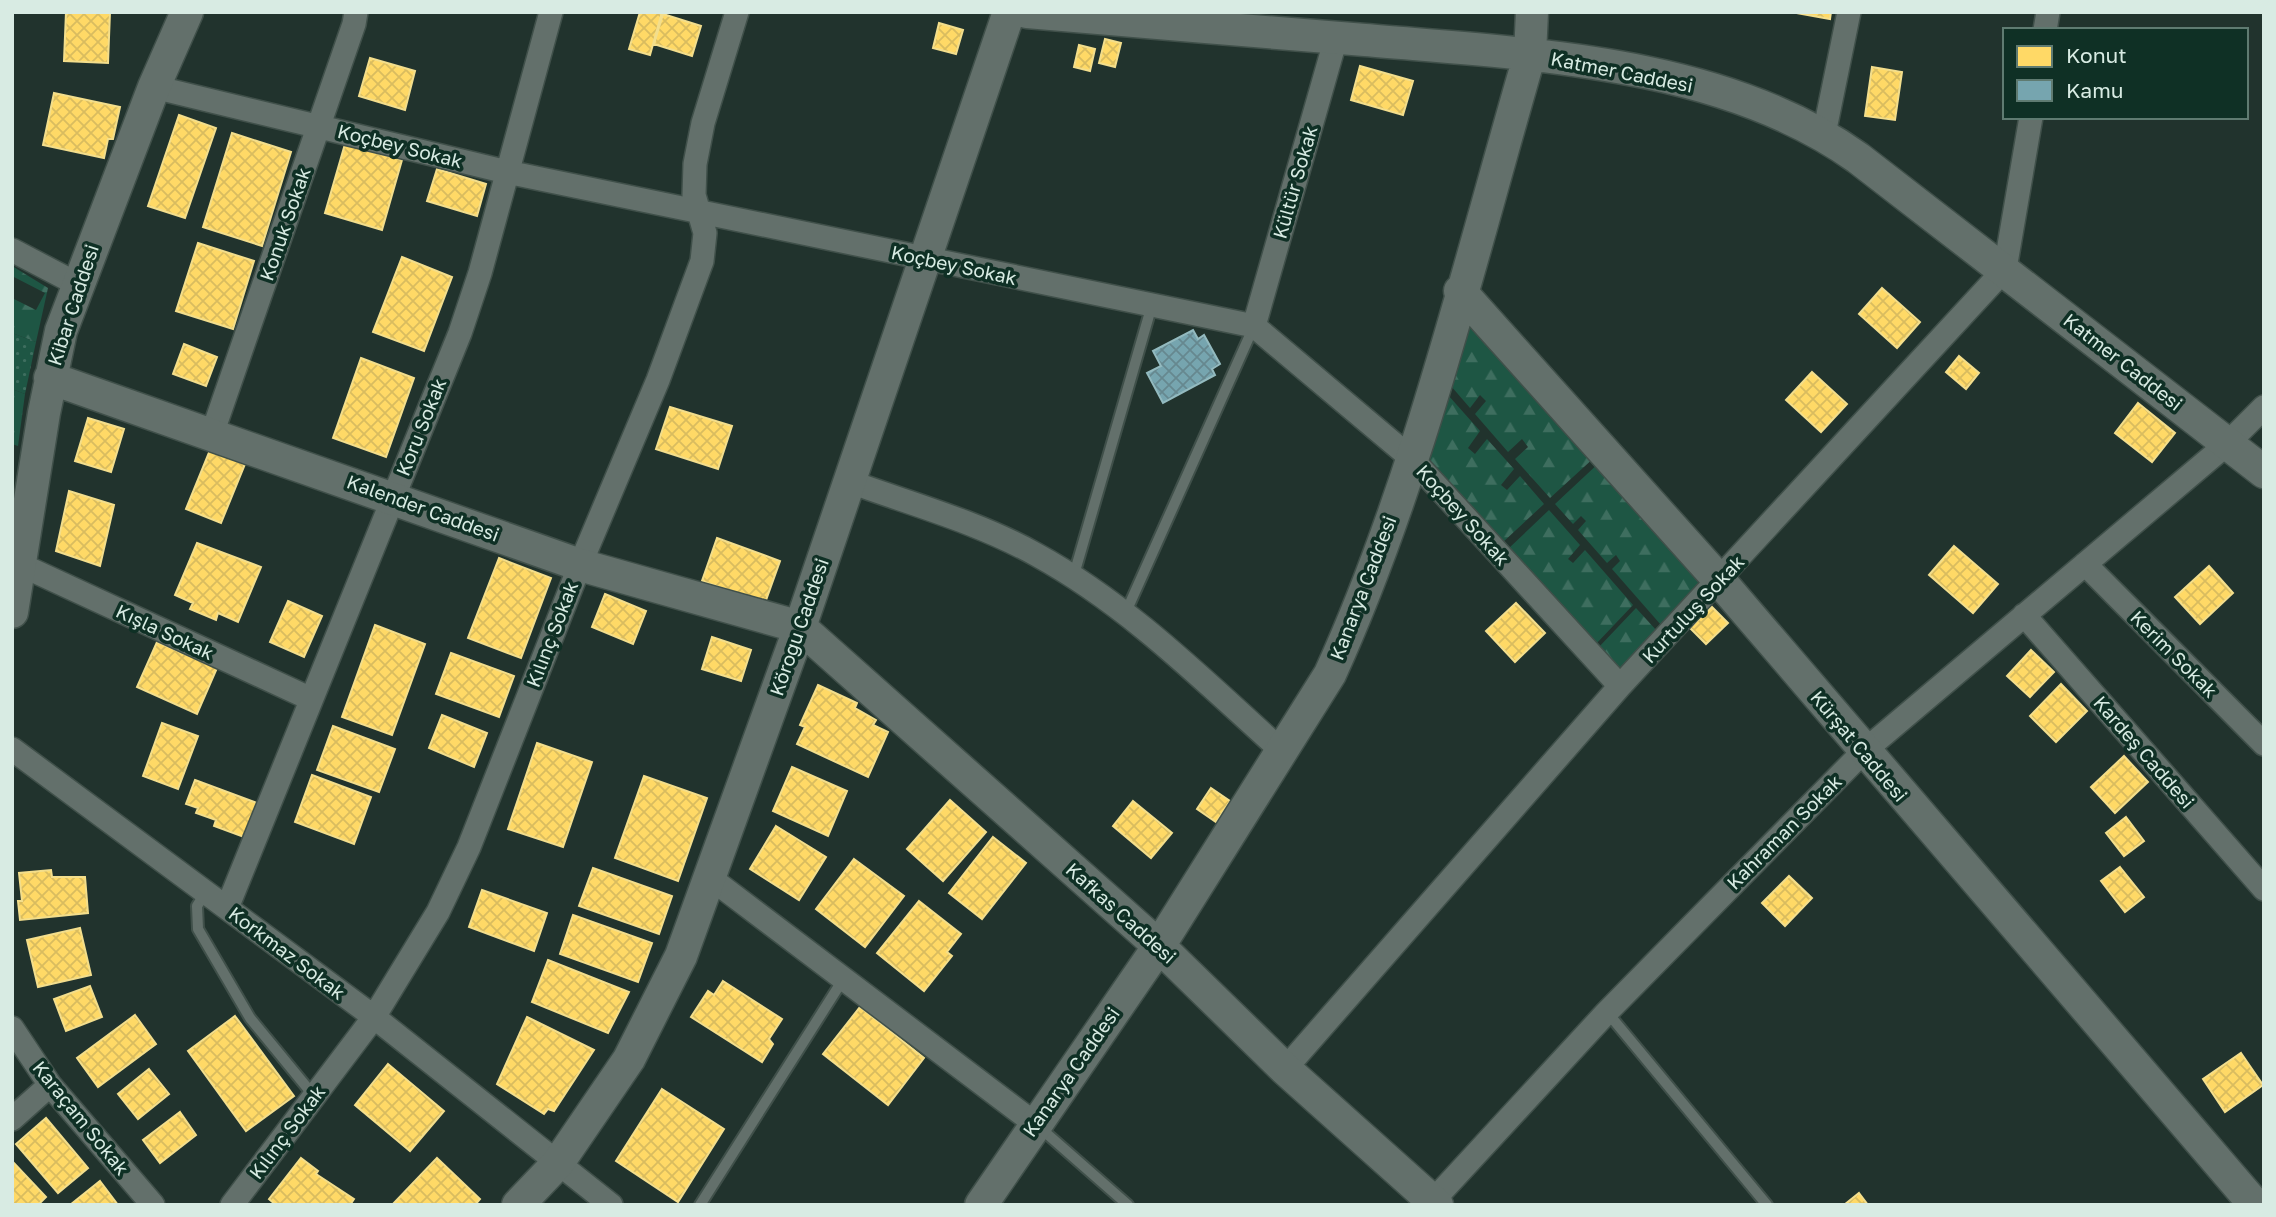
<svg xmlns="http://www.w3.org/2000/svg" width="2276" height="1217" viewBox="0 0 2276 1217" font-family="'Golos Text',sans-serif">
	<defs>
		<pattern id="forest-firs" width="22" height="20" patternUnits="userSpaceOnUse" patternTransform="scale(1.75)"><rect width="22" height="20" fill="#1e5644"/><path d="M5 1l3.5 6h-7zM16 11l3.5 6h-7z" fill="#3e6e5f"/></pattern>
		<pattern id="park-dots" width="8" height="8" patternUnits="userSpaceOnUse" patternTransform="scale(1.75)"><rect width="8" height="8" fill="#1e5644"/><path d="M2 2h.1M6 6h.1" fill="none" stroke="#3e6e5f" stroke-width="1.8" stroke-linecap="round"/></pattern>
		<pattern id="homes-cross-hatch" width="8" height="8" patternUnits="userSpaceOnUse" patternTransform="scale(1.75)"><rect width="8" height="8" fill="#ffd966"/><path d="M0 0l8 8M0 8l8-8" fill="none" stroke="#d9bc5f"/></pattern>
		<pattern id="public-cross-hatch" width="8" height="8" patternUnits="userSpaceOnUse" patternTransform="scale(1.75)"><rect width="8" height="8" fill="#76a5af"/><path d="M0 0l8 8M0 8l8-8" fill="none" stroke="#66888f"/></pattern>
	</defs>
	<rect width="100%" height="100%" fill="#21332d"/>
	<path fill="url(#forest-firs)" d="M 12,266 L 48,288 L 36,342 L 12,333 L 12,298 L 36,310 L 45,293 L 12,276 Z
		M 1470,321 L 1596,456 L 1550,498 L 1515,459 L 1528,447 L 1522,439 L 1508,452 L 1475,414 L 1486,401 L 1480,395 L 1470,408 L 1451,386 Z
		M 12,389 L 25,394 L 18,446 L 12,444 Z
		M 1448,395 L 1480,431 L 1468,448 L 1475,454 L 1487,439 L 1514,469 L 1501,485 L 1507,490 L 1520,476 L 1544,504 L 1502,543 L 1429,462 Z
		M 1601,461 L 1702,579 L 1661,625 L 1612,569 L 1620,561 L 1616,555 L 1607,563 L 1578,530 L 1586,521 L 1581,516 L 1573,524 L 1555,504 Z
		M 1549,510 L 1580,545 L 1568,559 L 1573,563 L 1585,550 L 1633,605 L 1595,645 L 1508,549 Z
		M 1636,608 L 1657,631 L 1624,668 L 1617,668 L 1598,648 Z"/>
	<path fill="url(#park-dots)" d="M 12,333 L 36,342 L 25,394 L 12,389 Z"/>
	<path fill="url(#homes-cross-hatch)" stroke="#f3de8c" stroke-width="2" d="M 66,12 L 110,12 L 108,63 L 64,61 Z
		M 640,12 L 662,12 L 650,55 L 629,49 Z
		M 1791,12 L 1831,12 L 1830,19 Z
		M 663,14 L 701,26 L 692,56 L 654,44 Z
		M 939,23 L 963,30 L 956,54 L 933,48 Z
		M 1105,39 L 1121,43 L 1115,67 L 1099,63 Z
		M 1079,45 L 1095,49 L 1090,71 L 1074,67 Z
		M 370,58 L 415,71 L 405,110 L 359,96 Z
		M 1360,66 L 1413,81 L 1403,115 L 1351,100 Z
		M 1872,67 L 1902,72 L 1895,120 L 1865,116 Z
		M 54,93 L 120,107 L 113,139 L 108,139 L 104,158 L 43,145 Z
		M 179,115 L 216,128 L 185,218 L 148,206 Z
		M 232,133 L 291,152 L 262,246 L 203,227 Z
		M 345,144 L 402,160 L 382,230 L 325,213 Z
		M 437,169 L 486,184 L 477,216 L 427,201 Z
		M 198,243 L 254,261 L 233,329 L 176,311 Z
		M 402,257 L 452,277 L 424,351 L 373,332 Z
		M 1882,288 L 1920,322 L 1897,348 L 1859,314 Z
		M 184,344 L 217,357 L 206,386 L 173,374 Z
		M 1959,356 L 1979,373 L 1966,389 L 1946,372 Z
		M 361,358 L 414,378 L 386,457 L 333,438 Z
		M 1812,372 L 1847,404 L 1821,432 L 1786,400 Z
		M 2138,403 L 2175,433 L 2152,462 L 2115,433 Z
		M 670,407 L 732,426 L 718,469 L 656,449 Z
		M 88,418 L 124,429 L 111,472 L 75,461 Z
		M 210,450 L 245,464 L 221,523 L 186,509 Z
		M 69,491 L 114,505 L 100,566 L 56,551 Z
		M 717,538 L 780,561 L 765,603 L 702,581 Z
		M 197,543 L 261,567 L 238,622 L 218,613 L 216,620 L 190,609 L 193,603 L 175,595 Z
		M 1954,546 L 1998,584 L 1973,613 L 1929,575 Z
		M 499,558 L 551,578 L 521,658 L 468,638 Z
		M 2209,566 L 2233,593 L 2200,624 L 2175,597 Z
		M 605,594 L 646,611 L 633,644 L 592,627 Z
		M 288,601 L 322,616 L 304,657 L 270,642 Z
		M 1516,603 L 1545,633 L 1515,662 L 1486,631 Z
		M 1712,607 L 1728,623 L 1706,644 L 1690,628 Z
		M 375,625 L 425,644 L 392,735 L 342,717 Z
		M 712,637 L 751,650 L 741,681 L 702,669 Z
		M 157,642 L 217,668 L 197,714 L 137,687 Z
		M 2031,650 L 2054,672 L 2030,697 L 2007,676 Z
		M 451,653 L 514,676 L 499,717 L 436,694 Z
		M 2061,684 L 2087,711 L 2056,742 L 2030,716 Z
		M 818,685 L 857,703 L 855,708 L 876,720 L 873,725 L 888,732 L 868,777 L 797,744 L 805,727 L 800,725 Z
		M 442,715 L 487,733 L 474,767 L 429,748 Z
		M 162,723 L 198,736 L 178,789 L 143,776 Z
		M 333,726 L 395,749 L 379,792 L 317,770 Z
		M 537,743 L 592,762 L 563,847 L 508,829 Z
		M 2124,756 L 2148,782 L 2115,813 L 2091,787 Z
		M 792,767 L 847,791 L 828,836 L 773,811 Z
		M 312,775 L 371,797 L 354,844 L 295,822 Z
		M 644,776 L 707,798 L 678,881 L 615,858 Z
		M 195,780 L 257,803 L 244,837 L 214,826 L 216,820 L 196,813 L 198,808 L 186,804 Z
		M 1211,788 L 1230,801 L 1216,822 L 1197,809 Z
		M 950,800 L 986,832 L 943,881 L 907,849 Z
		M 1133,801 L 1172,833 L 1151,858 L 1113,826 Z
		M 2126,817 L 2144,841 L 2124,856 L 2106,833 Z
		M 776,826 L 826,857 L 799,900 L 750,869 Z
		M 993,837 L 1026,863 L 982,919 L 949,893 Z
		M 854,859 L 904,896 L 865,947 L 816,909 Z
		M 2120,867 L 2144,897 L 2125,912 L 2101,881 Z
		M 593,868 L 672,896 L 659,934 L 579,906 Z
		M 51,870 L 52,877 L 85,877 L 88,913 L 20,920 L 18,901 L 22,901 L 19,873 Z
		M 1789,876 L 1812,898 L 1785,926 L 1762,903 Z
		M 482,890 L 547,913 L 534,951 L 469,927 Z
		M 919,901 L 961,934 L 947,952 L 952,956 L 924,991 L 877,953 Z
		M 573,915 L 652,943 L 638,982 L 560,954 Z
		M 80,928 L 91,975 L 38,987 L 27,940 Z
		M 548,960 L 629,992 L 608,1033 L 532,1002 Z
		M 723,981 L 782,1019 L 769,1039 L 773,1044 L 762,1062 L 691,1017 L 708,991 L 714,995 Z
		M 90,986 L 102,1017 L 66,1031 L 54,999 Z
		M 860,1007 L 924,1058 L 888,1105 L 823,1054 Z
		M 135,1015 L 156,1044 L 98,1087 L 77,1058 Z
		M 235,1016 L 294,1096 L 246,1131 L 188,1051 Z
		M 527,1017 L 594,1050 L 554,1111 L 548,1109 L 544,1114 L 497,1084 Z
		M 2241,1053 L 2263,1085 L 2225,1112 L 2203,1079 Z
		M 388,1064 L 444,1111 L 410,1151 L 355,1105 Z
		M 149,1069 L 169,1094 L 138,1119 L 118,1094 Z
		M 662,1089 L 724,1129 L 678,1202 L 616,1161 Z
		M 180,1112 L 196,1135 L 160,1163 L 143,1140 Z
		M 46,1118 L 88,1168 L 58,1193 L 16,1144 Z
		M 301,1158 L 318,1171 L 316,1174 L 354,1199 L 350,1205 L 276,1205 L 269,1199 Z
		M 437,1158 L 480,1199 L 475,1205 L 392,1205 Z
		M 12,1161 L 46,1197 L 38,1205 L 12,1205 Z
		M 100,1181 L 118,1205 L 70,1205 Z
		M 1859,1193 L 1868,1205 L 1844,1205 Z"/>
	<path fill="url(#public-cross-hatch)" stroke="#93babf" stroke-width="2" d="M 1193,330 L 1198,339 L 1204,335 L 1220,364 L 1212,369 L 1215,375 L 1163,403 L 1147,373 L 1161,366 L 1153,351 Z"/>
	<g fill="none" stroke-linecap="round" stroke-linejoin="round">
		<g stroke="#40504a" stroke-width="14">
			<path id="lane" d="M 1073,578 L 1152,305
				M 1126,612 L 1254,326
				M 206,892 L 197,906 L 198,929 L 250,1018 L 314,1096
				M 1607,1012 L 1767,1205
				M 1038,1126 L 1128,1205
				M 700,1205 L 844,978"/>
		</g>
		<g stroke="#40504a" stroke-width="26">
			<path id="street" d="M 2045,30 L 2048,12
				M 154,87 L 507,172 L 1254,326 L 1412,459 L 1620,686
				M 1824,134 L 1849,12
				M 12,250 L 77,284
				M 1254,326 L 1336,38
				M 212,434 L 354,24 L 356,12
				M 848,481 C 911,504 978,522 1037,555 C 1130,606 1205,682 1283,752
				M 19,564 L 311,699
				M 2085,564 L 2264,744
				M 2024,615 L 2264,889
				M 12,749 L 374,1017 L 611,1205
				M 709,877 L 1034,1123
				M 227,908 L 460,333 L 480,273 L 551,12
				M 12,1028 L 50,1085 L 153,1205
				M 1285,1069 L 1620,686 L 2005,269 L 2031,117
				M 12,1119 L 50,1085
				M 232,1205 L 374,1017 L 438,912 L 469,847 L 580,565 L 658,380 L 702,261 L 705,233 L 694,195 L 695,164 L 703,123 L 737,12
				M 1429,1205 L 1607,1012 L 1863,752 L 2227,444 L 2264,407"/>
		</g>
		<g stroke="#40504a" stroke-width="35">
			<path id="secondary" d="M 1027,12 C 1140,22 1252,31 1365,40 C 1527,54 1721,60 1858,158 L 2264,472
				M 1460,291 L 1720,581 L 2255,1205
				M 50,378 L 580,565 L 800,627 L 1159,946 L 1285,1069 L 1437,1205
				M 12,612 L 44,413 L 61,331 L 154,87 L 187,12
				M 518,1205 L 558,1163 L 629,1059 L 681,956 L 800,627 L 1009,12
				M 981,1205 L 1159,946 L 1330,674 C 1418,481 1470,259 1530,54 L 1532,12"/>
		</g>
		<use href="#lane" stroke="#63706b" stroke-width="10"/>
		<use href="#street" stroke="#63706b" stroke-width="23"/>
		<use href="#secondary" stroke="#63706b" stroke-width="32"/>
	</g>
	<g text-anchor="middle" stroke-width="7" stroke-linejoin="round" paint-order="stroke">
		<g font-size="19" fill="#d8ebe3" stroke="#0f3025">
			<text transform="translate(1622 72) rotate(11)" y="7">Katmer Caddesi</text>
			<text transform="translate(400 146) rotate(14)" y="7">Koçbey Sokak</text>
			<text transform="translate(1295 182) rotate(-74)" y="7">Kültür Sokak</text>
			<text transform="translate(285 224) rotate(-71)" y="7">Konuk Sokak</text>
			<text transform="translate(954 265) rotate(12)" y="7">Koçbey Sokak</text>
			<text transform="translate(73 305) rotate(-72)" y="7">Kibar Caddesi</text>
			<text transform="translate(2123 362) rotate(38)" y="7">Katmer Caddesi</text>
			<text transform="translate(421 427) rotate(-68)" y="7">Koru Sokak</text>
			<text transform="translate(423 508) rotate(20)" y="7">Kalender Caddesi</text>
			<text transform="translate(1463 515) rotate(48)" y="7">Koçbey Sokak</text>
			<text transform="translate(1363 588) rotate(-69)" y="7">Kanarya Caddesi</text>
			<text transform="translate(1693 609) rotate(-47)" y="7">Kurtuluş Sokak</text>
			<text transform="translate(799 627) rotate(-71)" y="7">Köroğu Caddesi</text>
			<text transform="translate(165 632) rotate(25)" y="7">Kışla Sokak</text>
			<text transform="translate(552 634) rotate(-69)" y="7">Kılınç Sokak</text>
			<text transform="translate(2174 654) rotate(45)" y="7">Kerim Sokak</text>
			<text transform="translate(1859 746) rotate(50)" y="7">Kürşat Caddesi</text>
			<text transform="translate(2144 752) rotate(49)" y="7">Kardeş Caddesi</text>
			<text transform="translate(1784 832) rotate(-45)" y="7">Kahraman Sokak</text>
			<text transform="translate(1121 913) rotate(42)" y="7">Kafkas Caddesi</text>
			<text transform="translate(287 953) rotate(37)" y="7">Korkmaz Sokak</text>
			<text transform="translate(1071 1072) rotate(-55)" y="7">Kanarya Caddesi</text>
			<text transform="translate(81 1118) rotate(51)" y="7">Karaçam Sokak</text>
			<text transform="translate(287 1132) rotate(-53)" y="7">Kılınç Sokak</text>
		</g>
	</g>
	<rect width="2276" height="1217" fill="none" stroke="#d8ebe3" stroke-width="28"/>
	<rect x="2003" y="28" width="245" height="91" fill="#0f3025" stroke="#5f7b71" stroke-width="2"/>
	<rect x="2017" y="46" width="35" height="21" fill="#ffd966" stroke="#5f7b71" stroke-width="2"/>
	<text x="2066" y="63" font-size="21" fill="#d8ebe3">Konut</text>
	<rect x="2017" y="80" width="35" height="21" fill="#76a5af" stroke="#5f7b71" stroke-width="2"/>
	<text x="2066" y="98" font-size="21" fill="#d8ebe3">Kamu</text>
</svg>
